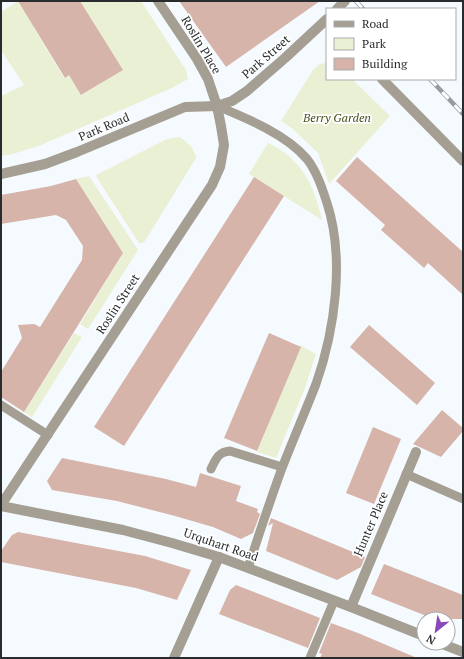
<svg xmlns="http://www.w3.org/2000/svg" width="464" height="659" viewBox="0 0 464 659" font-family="'PT Serif',serif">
	<rect width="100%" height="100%" fill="#f5faff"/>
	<path fill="#eaf0d4" d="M 18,1 L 20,5 L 26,2 L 39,24 L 34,28 L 64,78 L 69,75 L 82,95 L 122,70 L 80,1 L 141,1 L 186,70 L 188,79 L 172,88 L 41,145 L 13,154 L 1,156 L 1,96 L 24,85 L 1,50 L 1,12 Z
		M 327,63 L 327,79 L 352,79 L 390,116 L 329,184 L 318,153 L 293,129 L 281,121 L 313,70 L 320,64 Z
		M 180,137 L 191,146 L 196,156 L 196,158 L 145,241 L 142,243 L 139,243 L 97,178 L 96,175 L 167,139 Z
		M 268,143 C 302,159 314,185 322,220 L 249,174 Z
		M 89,176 L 138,250 L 88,329 L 80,324 L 123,253 L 76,179 Z
		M 74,333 L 82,337 L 32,417 L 24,412 Z
		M 300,345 L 316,354 L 305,388 L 276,458 L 257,452 Z"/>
	<path fill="#d6b4aa" d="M 18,1 L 80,1 L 123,70 L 81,95 L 69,75 L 65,78 Z
		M 179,1 L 320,1 L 226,67 Z
		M 357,157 L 463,252 L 463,295 L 428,263 L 424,268 L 381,230 L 385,225 L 336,181 Z
		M 254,177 L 284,196 L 124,446 L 94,427 Z
		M 76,179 L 123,253 L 24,412 L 1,397 L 1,372 L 22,338 L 18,325 L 34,324 L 40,327 L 82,260 L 83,246 L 66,220 L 56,215 L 1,224 L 1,195 L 51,186 Z
		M 369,325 L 435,383 L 417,405 L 350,347 Z
		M 269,333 L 301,347 L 257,451 L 224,438 Z
		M 442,410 L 463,428 L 463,431 L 441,457 L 413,444 Z
		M 373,427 L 401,439 L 374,504 L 346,493 Z
		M 62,458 L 166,479 L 196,487 L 200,473 L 241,486 L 236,501 L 258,509 L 257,512 L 260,514 L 253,533 L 241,539 L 213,527 L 175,516 L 117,501 L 52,490 L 47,481 Z
		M 271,518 L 365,557 L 361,567 L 337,580 L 266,551 L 273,523 L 268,526 Z
		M 18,532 L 145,556 L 191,570 L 177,600 L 136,588 L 1,562 L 1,551 L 12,535 Z
		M 384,564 L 463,595 L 463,619 L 434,619 L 371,594 Z
		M 236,585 L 320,618 L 308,648 L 219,614 L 230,590 Z
		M 331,623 L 358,633 L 417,658 L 320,658 L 322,654 L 319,653 Z"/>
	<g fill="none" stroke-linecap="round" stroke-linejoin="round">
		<path stroke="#a59f93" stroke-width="9" d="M 217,106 C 246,118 286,134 307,159 C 317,172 322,188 327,203 C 345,258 335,330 316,384 C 305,412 293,440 282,468 C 270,501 259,534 248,568
			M 1,405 L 48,435
			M 211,469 C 216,459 218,452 230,451 L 282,467
			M 406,474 L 463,499
			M 310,658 L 334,601"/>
		<path stroke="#a59f93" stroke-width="10" d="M 382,79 L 463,161
			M 1,505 L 212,185 L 220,167 L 224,145 L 221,126 L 217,106 L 208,79 L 197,59 L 158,1
			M 351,607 L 416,452
			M 174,658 L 219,557"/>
		<path stroke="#a59f93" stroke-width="10" d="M 337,9 L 345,1
			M 1,174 L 45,164 L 77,152 L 185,107 L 217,106 L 232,101 L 247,91 L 285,58 L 327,19
			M 1,506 L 123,530 L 172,543 L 219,557 L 351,607 L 424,636
			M 440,643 L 463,652"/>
		<g stroke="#979b9f" stroke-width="4.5">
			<path id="rail" d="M 356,1 L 363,9
				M 430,79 L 463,114"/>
		</g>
		<use href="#rail" stroke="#fff" stroke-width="3" stroke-dasharray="9" stroke-linecap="butt"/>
	</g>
	<g text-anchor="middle" stroke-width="3.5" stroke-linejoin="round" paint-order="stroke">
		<g font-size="12" fill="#292c2f" stroke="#fff">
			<text transform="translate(201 45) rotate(59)" y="4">Roslin Place</text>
			<text transform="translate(266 57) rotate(-41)" y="4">Park Street</text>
			<text transform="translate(104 127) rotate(-23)" y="4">Park Road</text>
			<text transform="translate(118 304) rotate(-57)" y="4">Roslin Street</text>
			<text transform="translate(371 524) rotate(-67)" y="4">Hunter Place</text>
			<text transform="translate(221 545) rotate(19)" y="4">Urquhart Road</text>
		</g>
		<g font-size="12" font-style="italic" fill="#454c1b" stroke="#fff">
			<text x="337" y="122">Berry Garden</text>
		</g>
	</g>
	<rect width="464" height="659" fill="none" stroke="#292c2f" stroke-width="4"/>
	<rect x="326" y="8" width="130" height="72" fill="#ffffff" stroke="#a9abac"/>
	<rect x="334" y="21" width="20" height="6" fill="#a59f93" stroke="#a9abac"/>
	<text x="362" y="28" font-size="12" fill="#292c2f">Road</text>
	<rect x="334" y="38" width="20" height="12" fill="#eaf0d4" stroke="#a9abac"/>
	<text x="362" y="48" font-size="12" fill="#292c2f">Park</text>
	<rect x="334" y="58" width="20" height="12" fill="#d6b4aa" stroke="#a9abac"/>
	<text x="362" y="68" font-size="12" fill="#292c2f">Building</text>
	<g transform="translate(436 631) rotate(210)"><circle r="19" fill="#ffffff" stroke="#a9abac"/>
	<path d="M0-3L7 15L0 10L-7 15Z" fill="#8b48bc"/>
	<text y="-6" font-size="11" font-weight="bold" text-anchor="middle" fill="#292c2f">N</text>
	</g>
</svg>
